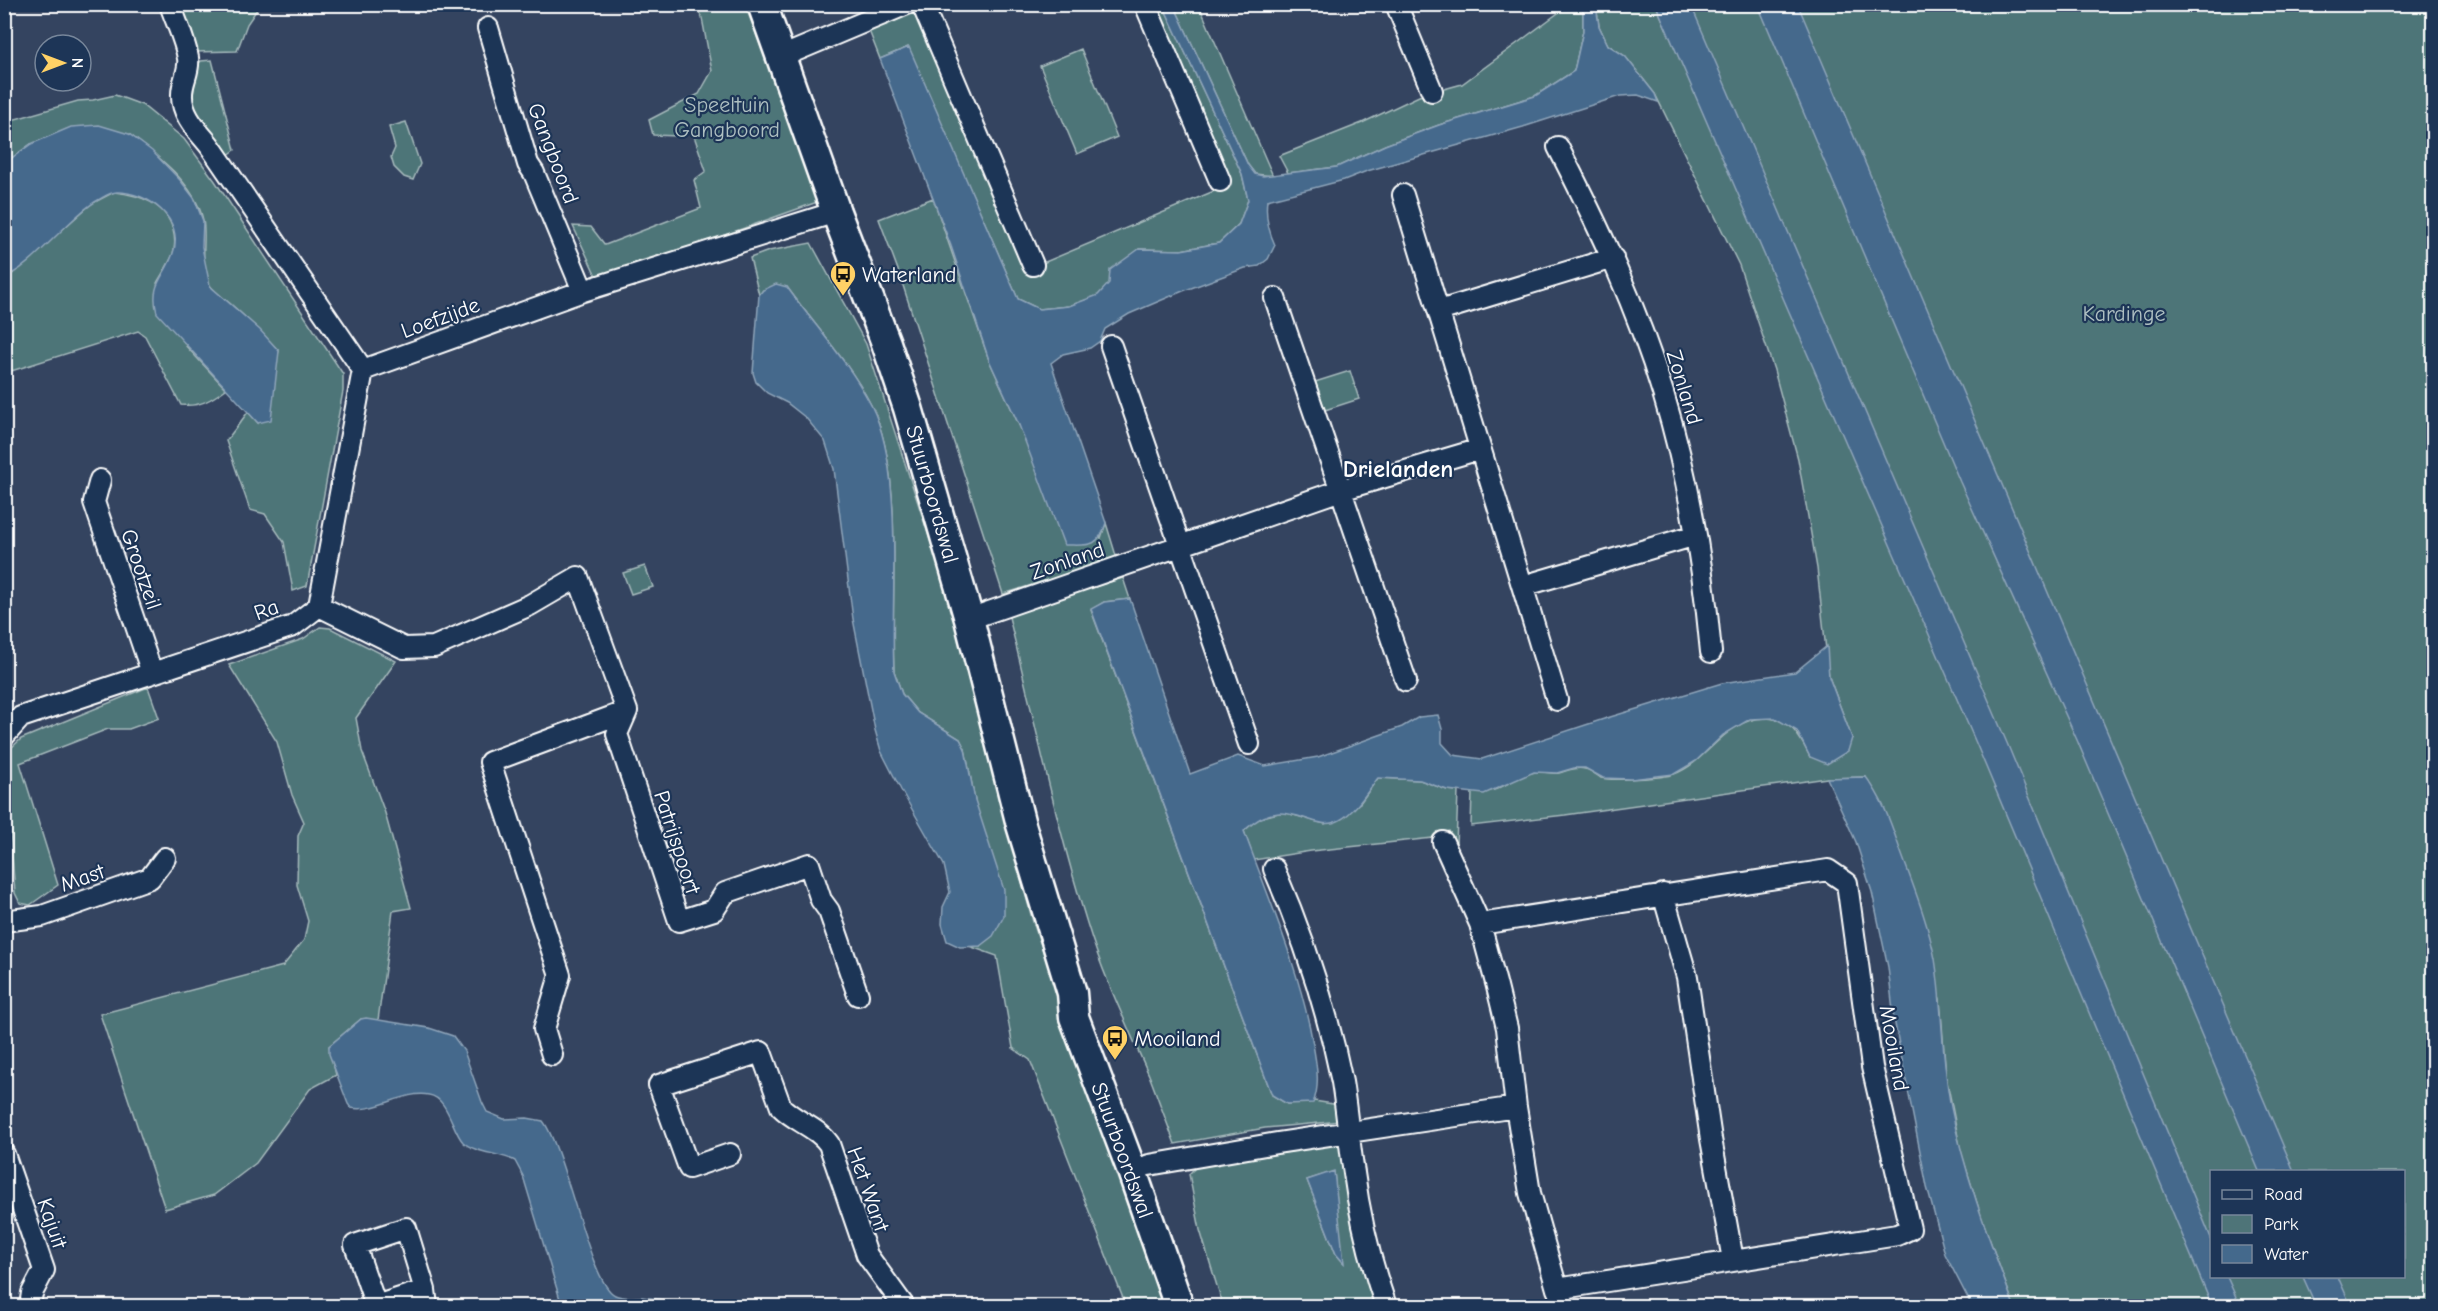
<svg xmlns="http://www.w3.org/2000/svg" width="2438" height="1311" viewBox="0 0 2438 1311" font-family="'Comic Neue',sans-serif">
	<rect width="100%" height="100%" fill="#344460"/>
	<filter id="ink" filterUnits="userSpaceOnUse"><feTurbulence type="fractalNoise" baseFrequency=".0167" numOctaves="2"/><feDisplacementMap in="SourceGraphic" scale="12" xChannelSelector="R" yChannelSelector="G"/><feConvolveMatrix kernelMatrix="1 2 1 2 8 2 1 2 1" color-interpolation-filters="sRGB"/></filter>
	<g filter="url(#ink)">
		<path fill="#4e7478" stroke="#a6babc" stroke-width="1.5" fill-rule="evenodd" d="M 177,5 L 260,5 L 247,24 L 237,51 L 193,52 Z
			M 695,5 L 745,5 L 820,201 L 598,280 L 573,226 L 591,227 L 605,245 L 701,208 L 694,180 L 706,171 L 692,130 L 678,136 L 653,135 L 649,120 L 699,94 L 712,71 L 702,18 Z
			M 1155,5 L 1163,5 L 1242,174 L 1248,200 L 1239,224 L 1219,243 L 1181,250 L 1139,249 L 1098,296 L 1069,306 L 1039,309 L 1018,299 L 908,47 L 880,59 L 868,28 L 917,8 L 1031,268 L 1226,186 Z
			M 1174,5 L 1199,5 L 1273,176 L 1255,174 L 1248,165 Z
			M 1569,5 L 1583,5 L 1583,31 L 1574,71 L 1535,96 L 1439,125 L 1385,145 L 1337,167 L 1288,173 L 1279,156 L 1362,123 L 1419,96 L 1462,84 Z
			M 1596,5 L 1656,5 L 1719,148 L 1668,5 L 2433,5 L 2433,1306 L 2014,1306 L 1982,1219 L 1961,1152 L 1946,1076 L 1940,999 L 1866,777 L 1827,778 L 1565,815 L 1471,826 L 1472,792 C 1501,796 1514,774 1536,772 C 1543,771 1551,774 1559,773 C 1567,771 1576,766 1585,769 C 1591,770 1596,775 1601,778 C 1612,781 1663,778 1674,774 C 1709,761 1724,719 1765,718 C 1791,718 1800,737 1810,757 L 1852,738 L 1829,677 L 1817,568 L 1798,459 L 1774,370 L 1739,265 L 1655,94 L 1625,56 L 1608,45 L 1599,26 ZM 2212,1172 L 2404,1172 L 2404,1276 L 2212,1276 Z
			M 1081,49 L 1117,137 L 1077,154 L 1040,66 Z
			M 212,60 L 235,150 L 228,155 L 196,114 L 192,101 L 198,64 L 201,61 Z
			M 115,95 L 142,105 L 184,139 L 215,181 L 343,374 L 343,391 L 307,586 L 293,591 L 284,542 L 265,514 L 250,510 L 226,441 L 248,412 L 258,423 L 279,351 C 264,335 249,320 233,306 C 226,300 214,292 209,284 C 199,263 207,240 203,220 C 195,184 157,155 129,134 L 31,144 L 5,163 L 5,122 L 78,101 L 93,100 Z
			M 406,122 L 420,164 L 413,180 L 404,177 L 394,167 L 391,157 L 395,148 L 389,127 Z
			M 114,192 C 140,195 166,203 173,230 C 175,237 175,247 173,254 C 169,264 162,274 157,283 L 186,346 L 226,389 C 211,400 200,407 181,405 L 145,336 L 138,331 L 5,373 L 5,276 L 11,275 L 91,204 Z
			M 933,198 L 989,360 L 1019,425 L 1101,538 L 1106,523 L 1117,559 L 1003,594 L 898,270 L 879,219 Z
			M 811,243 L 866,344 L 953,610 L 976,695 L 993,775 L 1033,922 L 1166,1306 L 1126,1306 L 1030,1060 L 1013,1048 L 997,956 L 969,946 L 980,946 L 975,800 L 965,749 L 960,739 L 918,713 L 902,694 L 894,671 C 890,595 905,471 871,405 C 849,362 815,326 787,287 L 763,290 L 759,295 L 750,258 L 769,251 Z
			M 1350,371 L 1359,399 L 1325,410 L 1315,382 Z
			M 645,566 L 653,587 L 631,594 L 623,573 Z
			M 1123,578 L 1130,599 L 1104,602 L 1091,610 L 1272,1095 L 1287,1104 L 1314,1101 L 1339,1105 L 1341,1121 L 1265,1128 L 1175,1144 C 1166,1121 1158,1098 1149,1075 C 1127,1025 1103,976 1087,923 C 1055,821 1034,717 1008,613 Z
			M 320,627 L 330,628 L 396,661 L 356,718 L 362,751 L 385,813 L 411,908 L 393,911 L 378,1020 L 361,1019 L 329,1046 L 336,1075 L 310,1089 L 256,1163 L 214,1195 L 165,1209 L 100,1014 L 283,966 L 304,940 L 308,921 L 297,885 L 298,836 L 304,822 L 292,795 L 277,742 L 229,665 L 303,639 Z
			M 148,687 L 159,718 L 129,729 L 108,729 L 20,763 L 58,885 L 30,905 L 20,903 L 15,893 L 8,804 L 11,748 L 21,739 Z
			M 1378,778 L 1420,780 L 1447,790 L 1458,791 L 1456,846 L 1449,831 L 1433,838 L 1311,851 L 1254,860 L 1244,831 L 1258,818 L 1283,812 L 1325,824 L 1360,803 Z
			M 1344,1143 L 1377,1306 L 1223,1306 L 1200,1230 L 1189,1174 L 1196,1167 ZM 1333,1172 L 1334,1172 L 1343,1262 L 1336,1254 L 1307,1180 Z"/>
		<path fill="#44698c" stroke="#8fa5ba" stroke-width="1.5" d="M 1163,5 L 1174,5 L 1248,165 L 1255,174 L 1263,176 L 1337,167 L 1385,145 L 1439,125 L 1535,96 L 1574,71 L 1583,31 L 1583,5 L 1596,5 L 1599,26 L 1608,45 L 1625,56 L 1655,94 L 1658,102 L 1638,95 L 1620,96 L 1523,127 L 1367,171 L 1344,180 L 1267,200 C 1265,216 1268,230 1275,245 L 1268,259 L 1259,266 L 1245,268 L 1183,291 L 1129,314 L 1105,329 L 1100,341 L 1090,348 L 1063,354 L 1051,363 L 1106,523 C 1098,549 1088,545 1064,545 L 1019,425 L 989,360 L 951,246 L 880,59 L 909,47 L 1018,299 L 1039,309 L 1069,306 L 1098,295 L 1109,283 L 1110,270 L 1139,249 L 1181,250 L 1219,243 L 1239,224 L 1248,200 L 1242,174 Z
			M 1656,5 L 1691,5 L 2007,743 L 2211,1238 L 2212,1276 L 2227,1277 L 2240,1306 L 2212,1306 L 1976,743 Z
			M 1758,5 L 1798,5 L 2294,1171 L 2259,1171 L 2077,740 L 1960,482 Z
			M 99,125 L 129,134 L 152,151 L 180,180 L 194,198 L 203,221 L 202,247 L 210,286 L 260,330 L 279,351 L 271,420 L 258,423 L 157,313 C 149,283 165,278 173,253 C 185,219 148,192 117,192 C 111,192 105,196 100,199 C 72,213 27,273 5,276 L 5,163 L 31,144 L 71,127 Z
			M 776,284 L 787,287 C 815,326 849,362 871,405 C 905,472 890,595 894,671 L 902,694 L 918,713 L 960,739 L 965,749 L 975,800 L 1004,890 L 1004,916 L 993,936 L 980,946 L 960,947 L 947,941 L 942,924 L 943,907 L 950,892 L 944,865 L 901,790 L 881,751 L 875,730 L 853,619 L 834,469 L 825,441 L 806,418 L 787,403 L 767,393 L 756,382 L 753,373 L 759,295 L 763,290 Z
			M 1130,599 L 1190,774 L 1238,756 L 1265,766 L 1318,757 L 1402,727 L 1419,717 L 1438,715 L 1442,729 L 1442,743 L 1453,755 L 1482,759 L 1607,718 L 1722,683 L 1795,672 L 1827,646 L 1829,677 L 1852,738 L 1848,751 L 1827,764 L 1810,757 L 1797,731 L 1775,718 L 1750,719 L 1723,735 L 1696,761 L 1674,774 L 1631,779 L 1603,778 L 1585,768 L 1574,768 L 1557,773 L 1534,772 L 1484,794 L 1447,790 L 1420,780 L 1378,778 C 1367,792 1356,811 1340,820 C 1311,836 1286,789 1244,831 C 1270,902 1300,970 1313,1044 C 1316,1063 1321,1084 1313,1103 L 1287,1104 L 1272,1095 L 1091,609 L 1104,602 Z
			M 1866,777 C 1884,800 1892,827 1902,855 C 1914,888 1928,923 1935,959 C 1943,1008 1941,1058 1951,1107 C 1965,1176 1990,1241 2014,1306 L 1972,1306 L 1945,1254 L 1927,1187 L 1894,1019 L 1888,967 L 1872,892 L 1856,842 L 1827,778 Z
			M 366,1018 L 429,1028 L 453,1036 L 464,1051 L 482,1102 L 487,1112 L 504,1119 L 527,1118 L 543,1121 C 565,1149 590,1284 615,1295 C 623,1299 634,1297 642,1297 C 661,1299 679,1303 697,1306 L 562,1306 L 523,1176 L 515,1161 C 501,1153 474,1153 463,1142 C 452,1130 448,1098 429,1095 C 403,1090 377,1113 351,1108 L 348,1104 L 329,1054 L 329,1046 L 361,1019 Z
			M 1334,1171 L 1344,1263 L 1336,1254 L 1307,1180 Z
			M 2303,1277 L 2338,1277 L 2351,1306 L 2316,1306 Z"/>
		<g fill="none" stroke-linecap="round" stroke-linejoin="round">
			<g stroke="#fff" stroke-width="24">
				<path id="street" d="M 170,4 C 176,22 185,40 188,58 C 190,71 182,81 182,94 C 181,115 198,131 210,146 L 363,370 L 583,291 L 836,212
					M 922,4 L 1033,265
					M 1145,4 L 1220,181
					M 1396,4 L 1432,91
					M 488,28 L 528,164 L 534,173 L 583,291
					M 781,57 L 907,4
					M 1558,147 C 1599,227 1637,307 1663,393 C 1689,478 1703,564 1711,652
					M 1403,195 L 1557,700
					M 1275,298 L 1406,681
					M 1439,311 L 1613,258
					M 1111,346 L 1249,744
					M 100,480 L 94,502 L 152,673
					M 1523,586 L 1696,535
					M 319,606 L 404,648 L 434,647 L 530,605 L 578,577 L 627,711 L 617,734 L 679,921 L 714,910 L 725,893 L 809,864 L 821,900 L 829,911 L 858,995
					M 969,619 L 1341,490 L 1480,449
					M 4,736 L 21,717 L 293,626 L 319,606 L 363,370
					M 1443,842 L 1480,924 L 1496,983 L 1507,1028 L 1516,1107 L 1530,1193 L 1557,1289 L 1565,1306
					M 1274,869 C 1304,938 1327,1008 1342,1082 C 1347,1112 1349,1143 1354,1173 C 1360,1219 1371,1263 1386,1306
					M 1663,894 L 1687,977 L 1711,1139 L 1733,1260
					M 4,921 L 42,916 L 150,878 L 165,858
					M 1480,924 L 1828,870 L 1847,883 L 1872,1067 L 1910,1229 L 1897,1235 L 1557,1289
					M 552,1055 L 544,1029 L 560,975 L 490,762 L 627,711
					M 4,1154 L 44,1270 L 32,1293 L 30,1306
					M 730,1154 L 689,1168 L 659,1085 L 761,1052 L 781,1107 C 796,1122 817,1127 829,1144 L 867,1255 L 904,1306
					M 1149,1165 L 1277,1143 L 1516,1107
					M 425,1290 L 376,1306 L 355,1245 L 406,1228 L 425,1290 L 427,1306"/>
			</g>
			<g stroke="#fff" stroke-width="33">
				<path id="secondary" d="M 762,4 L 836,212 L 886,343 L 908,408 L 969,619 L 1021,825 L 1072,993 L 1074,1017 L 1132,1171 L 1179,1306"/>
			</g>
			<use href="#street" stroke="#1d3557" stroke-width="20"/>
			<use href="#secondary" stroke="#1d3557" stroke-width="28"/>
		</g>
	</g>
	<defs>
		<g id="bus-pin" transform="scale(1.35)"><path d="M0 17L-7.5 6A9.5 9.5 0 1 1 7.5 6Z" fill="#ffd166" stroke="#1d3557"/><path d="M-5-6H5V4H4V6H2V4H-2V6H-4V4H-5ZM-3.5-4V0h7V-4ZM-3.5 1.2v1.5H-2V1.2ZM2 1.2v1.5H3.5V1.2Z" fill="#111"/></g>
	</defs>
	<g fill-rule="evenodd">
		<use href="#bus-pin" x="843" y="274"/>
		<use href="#bus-pin" x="1115" y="1038"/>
	</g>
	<g text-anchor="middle" stroke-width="4.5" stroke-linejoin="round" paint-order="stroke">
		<g font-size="22" fill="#afc0c2" stroke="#1d3557">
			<text x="727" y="112">Speeltuin<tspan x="727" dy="25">Gangboord</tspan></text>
			<text x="2124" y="321">Kardinge</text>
		</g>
		<g font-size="22" fill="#fff" stroke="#1d3557">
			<text transform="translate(554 153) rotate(69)" y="8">Gangboord</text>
			<text transform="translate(440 317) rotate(-20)" y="8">Loefzijde</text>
			<text transform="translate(1685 387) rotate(73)" y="8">Zonland</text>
			<text transform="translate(933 494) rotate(74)" y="8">Stuurboordswal</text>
			<text transform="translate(1067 560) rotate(-19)" y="8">Zonland</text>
			<text transform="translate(142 569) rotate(71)" y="8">Grootzeil</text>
			<text transform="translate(266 609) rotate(-20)" y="8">Ra</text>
			<text transform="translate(678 842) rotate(72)" y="8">Patrijspoort</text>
			<text transform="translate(82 877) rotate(-19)" y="8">Mast</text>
			<text transform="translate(1895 1048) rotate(80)" y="8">Mooiland</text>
			<text transform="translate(1123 1150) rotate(70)" y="8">Stuurboordswal</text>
			<text transform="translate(869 1189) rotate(71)" y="8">Het Want</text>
			<text transform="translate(53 1223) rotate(71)" y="8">Kajuit</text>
		</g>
		<g font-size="22" fill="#fff" stroke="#1d3557" text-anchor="start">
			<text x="862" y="282">Waterland</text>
			<text x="1134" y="1046">Mooiland</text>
		</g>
		<g font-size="24" font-weight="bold" fill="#fff" stroke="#1d3557">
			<text x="1398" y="477">Drielanden</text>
		</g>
	</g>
	<rect width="2438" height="1311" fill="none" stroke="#1d3557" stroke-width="24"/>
	<rect x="12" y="12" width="2414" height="1287" fill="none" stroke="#fff" stroke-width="2" filter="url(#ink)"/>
	<rect x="2210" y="1170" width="195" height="108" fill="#1d3557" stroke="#77869a" stroke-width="1.5"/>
	<rect x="2222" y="1190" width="30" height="9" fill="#1d3557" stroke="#77869a" stroke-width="1.5"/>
	<text x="2264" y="1200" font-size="18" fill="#ffffff">Road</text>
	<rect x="2222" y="1215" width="30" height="18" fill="#4e7478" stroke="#77869a" stroke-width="1.5"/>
	<text x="2264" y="1230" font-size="18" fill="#ffffff">Park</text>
	<rect x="2222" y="1245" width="30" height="18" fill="#44698c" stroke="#77869a" stroke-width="1.5"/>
	<text x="2264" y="1260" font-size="18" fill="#ffffff">Water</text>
	<g transform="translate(63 63) rotate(90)"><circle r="28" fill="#1d3557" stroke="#77869a" stroke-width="1.5"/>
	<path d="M0-4.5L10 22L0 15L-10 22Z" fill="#ffd166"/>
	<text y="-9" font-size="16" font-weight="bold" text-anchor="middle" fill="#ffffff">N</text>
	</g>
</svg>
